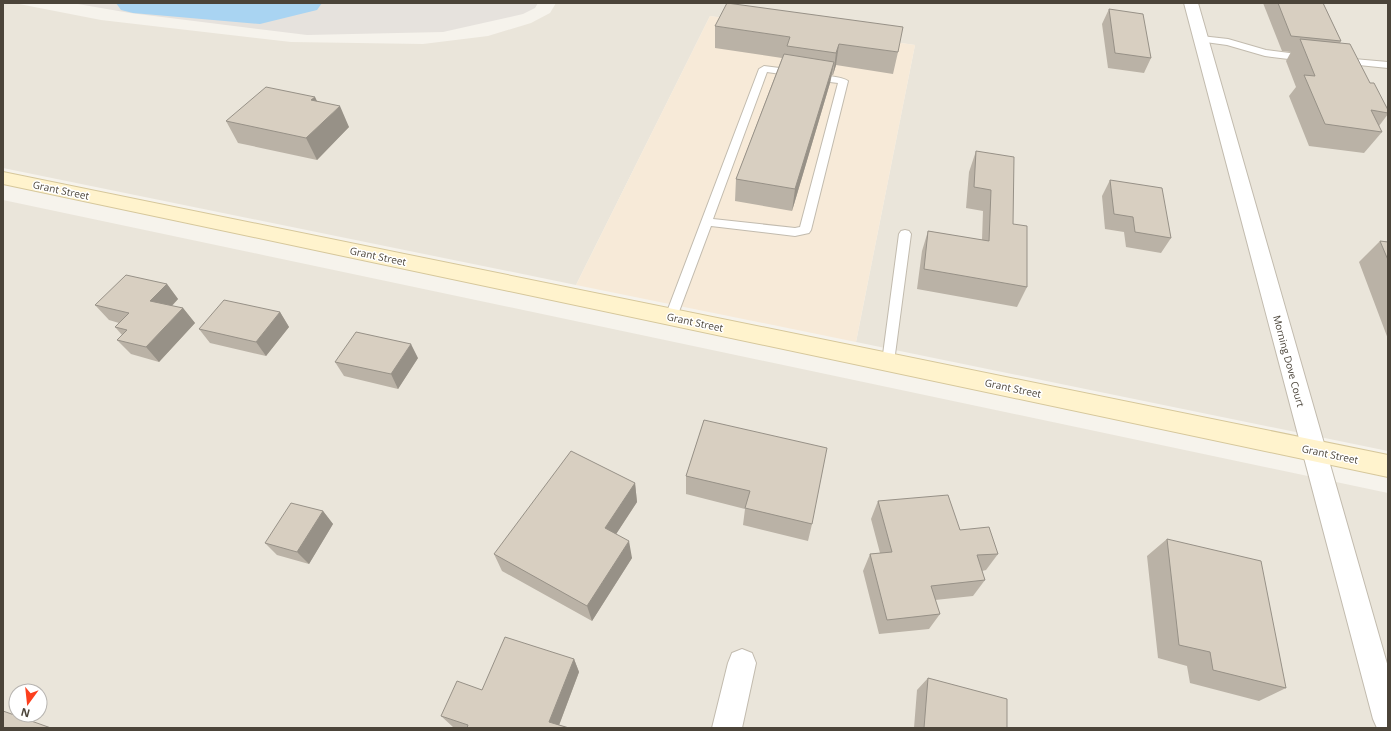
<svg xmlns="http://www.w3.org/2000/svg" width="1391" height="731" viewBox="0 0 1391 731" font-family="'Open Sans',sans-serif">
	<rect width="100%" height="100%" fill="#f6f3ec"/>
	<path fill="#eae5da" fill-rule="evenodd" d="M 3,3 L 19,4 L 101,20 L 291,42 L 423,44 L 488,36 L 531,23 L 550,13 L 556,3 L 1388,3 L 1388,451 L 856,342 L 915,45 L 710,16 L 576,285 L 3,168 Z
		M 3,200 L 1388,493 L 1388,728 L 3,728 ZM 16,691 L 40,691 L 40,715 L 16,715 Z"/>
	<path fill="#f7ead8" d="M 710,16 L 915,45 L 856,342 L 576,285 Z"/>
	<path fill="#e6e2dd" d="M 72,3 L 538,3 L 535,8 L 523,14 L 443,32 L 307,35 L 130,13 Z"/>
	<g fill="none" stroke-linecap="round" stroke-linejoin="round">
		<path fill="#a9d4f2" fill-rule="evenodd" d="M 116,3 L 322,3 L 317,10 L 260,24 L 133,13 L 121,10 Z"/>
		<g stroke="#c2bbae" stroke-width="2">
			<path id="lane" d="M 1201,36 L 1228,39 L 1266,50 L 1305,55 L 1309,58 L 1305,61 L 1265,56 L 1227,45 L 1198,41 L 1197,39 Z
				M 1342,58 L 1388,62 L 1388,68 L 1339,63 L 1338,61 L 1339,59 Z
				M 764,66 L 795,70 L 800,73 L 795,76 L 767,72 L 713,219 L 795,228 L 800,227 L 838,83 L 814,80 L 809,77 C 814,73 843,77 848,81 L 811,230 L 809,233 L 795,236 L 711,226 L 677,317 L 675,320 L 671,322 L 667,320 L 665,317 L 759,69 Z
				M 905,230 L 909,231 L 911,234 L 894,362 L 893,366 L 888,367 L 883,366 L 882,362 L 899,234 L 901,231 Z"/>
		</g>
		<g stroke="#c2bbae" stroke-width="2">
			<path id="street" d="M 1184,3 L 1198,3 L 1388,667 L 1388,728 L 1377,728 L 1373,719 Z
				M 742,649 L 752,653 L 756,663 L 742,728 L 712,728 L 728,663 L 732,653 Z"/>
		</g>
		<g stroke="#d6c79b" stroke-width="2">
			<path id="secondary" d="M 3,172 L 1388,455 L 1388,477 L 3,184 Z"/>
		</g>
		<use href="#lane" fill="#fff" fill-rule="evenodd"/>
		<use href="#street" fill="#fff" fill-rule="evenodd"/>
		<use href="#secondary" fill="#fff3cd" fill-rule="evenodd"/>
	</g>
	<path fill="#bab2a6" d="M 1263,3 L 1323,3 L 1341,41 L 1340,43 L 1370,83 L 1388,110 L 1388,114 L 1379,126 L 1382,132 L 1364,153 L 1309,146 L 1289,96 L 1296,87 L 1286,61 L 1291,52 L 1282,51 Z
		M 1109,9 L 1151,58 L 1144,73 L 1108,68 L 1102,24 Z
		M 715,26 L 898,52 L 893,74 L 836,65 L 833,75 L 832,75 L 830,83 L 792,211 L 735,201 L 736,179 L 782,58 L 715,48 Z
		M 315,97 L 317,101 L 349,127 L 317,160 L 238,143 L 226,121 Z
		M 976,151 L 1013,224 L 1027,287 L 1017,307 L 917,289 L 922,251 L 928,231 L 982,240 L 983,211 L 966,208 L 969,172 Z
		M 1110,180 L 1171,238 L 1161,253 L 1126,247 L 1124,232 L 1105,229 L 1102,196 Z
		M 1388,240 L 1388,339 L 1359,262 L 1380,241 L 1387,242 Z
		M 167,284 L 178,299 L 172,306 L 183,308 L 195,323 L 159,362 L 131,354 L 117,340 L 122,335 L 115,327 L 119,323 L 109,320 L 95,305 Z
		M 280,312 L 289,327 L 266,356 L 210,343 L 199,329 Z
		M 418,358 L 398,389 L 344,376 L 335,362 Z
		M 704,420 L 812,524 L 808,541 L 743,525 L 745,509 L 686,494 L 686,476 Z
		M 635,483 L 637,502 L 616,534 L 632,558 L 592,621 L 502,571 L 494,554 Z
		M 878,501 L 960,530 L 998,554 L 986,570 L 982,571 L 985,580 L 973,596 L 935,600 L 940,614 L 929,629 L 879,634 L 863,571 L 870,554 L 880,553 L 871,519 Z
		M 323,511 L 333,524 L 309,564 L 277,555 L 265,543 Z
		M 1167,539 L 1286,688 L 1259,701 L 1190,683 L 1187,666 L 1158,658 L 1147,556 Z
		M 574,659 L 579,672 L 559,725 L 569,728 L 454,728 L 453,727 L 441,716 L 482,690 Z
		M 928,678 L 1007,728 L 914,728 L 917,690 Z"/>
	<path fill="#979187" d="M 839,44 L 836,65 L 833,75 L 836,53 Z
		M 834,62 L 830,83 L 792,211 L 795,189 Z
		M 315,97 L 324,118 L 311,100 Z
		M 340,106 L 349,127 L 317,160 L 306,138 Z
		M 167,284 L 178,299 L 163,315 L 150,301 Z
		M 183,308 L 195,323 L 159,362 L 146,347 Z
		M 280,312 L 289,327 L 266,356 L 256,342 Z
		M 411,344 L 418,358 L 398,389 L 391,374 Z
		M 635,483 L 637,502 L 609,545 L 605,528 Z
		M 323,511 L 333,524 L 309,564 L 297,552 Z
		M 629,541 L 632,558 L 592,621 L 587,606 Z
		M 574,659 L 579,672 L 558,728 L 549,722 Z"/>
	<path fill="#d8cfc1" stroke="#979187" d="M 727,3 L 903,27 L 898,52 L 839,44 L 836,53 L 787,46 L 790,37 L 715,26 Z
		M 1278,3 L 1323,3 L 1341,41 L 1291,36 Z
		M 1109,9 L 1143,14 L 1151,58 L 1115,53 Z
		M 1300,39 L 1350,44 L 1370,83 L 1374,83 L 1388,110 L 1388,113 L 1371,110 L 1382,132 L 1325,124 L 1304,75 L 1315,76 Z
		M 784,54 L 834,62 L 795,189 L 736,179 Z
		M 266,87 L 315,97 L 311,100 L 340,106 L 306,138 L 226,121 Z
		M 976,151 L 1014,157 L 1013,224 L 1027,226 L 1027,287 L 924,269 L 928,231 L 989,241 L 991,190 L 974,187 Z
		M 1110,180 L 1162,188 L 1171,238 L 1135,232 L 1133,217 L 1114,214 Z
		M 1380,241 L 1388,242 L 1388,260 Z
		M 126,275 L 167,284 L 150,301 L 183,308 L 146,347 L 117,340 L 127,330 L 115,327 L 129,313 L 95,305 Z
		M 224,300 L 280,312 L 256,342 L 199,329 Z
		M 356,332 L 411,344 L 391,374 L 335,362 Z
		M 704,420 L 827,448 L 812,524 L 745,508 L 750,491 L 686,476 Z
		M 571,451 L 635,483 L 605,528 L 629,541 L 587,606 L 494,554 Z
		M 948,495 L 960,530 L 989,527 L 998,554 L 977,555 L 985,580 L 931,586 L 940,614 L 887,620 L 870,554 L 892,552 L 878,501 Z
		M 291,503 L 323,511 L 297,552 L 265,543 Z
		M 1167,539 L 1261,561 L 1286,688 L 1213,670 L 1210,652 L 1179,645 Z
		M 505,637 L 574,659 L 549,722 L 569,728 L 467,728 L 468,725 L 441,716 L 457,681 L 482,690 Z
		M 928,678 L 1007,699 L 1007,728 L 924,728 Z
		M 3,711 L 51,728 L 3,728 Z"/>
	<g text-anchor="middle" stroke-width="3" stroke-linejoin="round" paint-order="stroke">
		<g font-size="10" fill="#4b4439" stroke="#fff">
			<text transform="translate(61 190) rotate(12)" y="4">Grant Street</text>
			<text transform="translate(378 256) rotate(12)" y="4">Grant Street</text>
			<text transform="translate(695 322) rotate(12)" y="4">Grant Street</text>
			<text transform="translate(1289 361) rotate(75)" y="4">Morning Dove Court</text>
			<text transform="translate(1013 388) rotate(12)" y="4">Grant Street</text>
			<text transform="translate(1330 454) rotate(12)" y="4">Grant Street</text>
		</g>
	</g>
	<rect width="1391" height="731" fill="none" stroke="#4b4439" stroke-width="8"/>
	<g transform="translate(28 703) rotate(195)"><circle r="19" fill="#ffffff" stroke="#b7b4b0"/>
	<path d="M0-3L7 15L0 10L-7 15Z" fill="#fc3f1d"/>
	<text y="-6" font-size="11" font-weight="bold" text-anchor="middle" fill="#4b4439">N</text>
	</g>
</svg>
